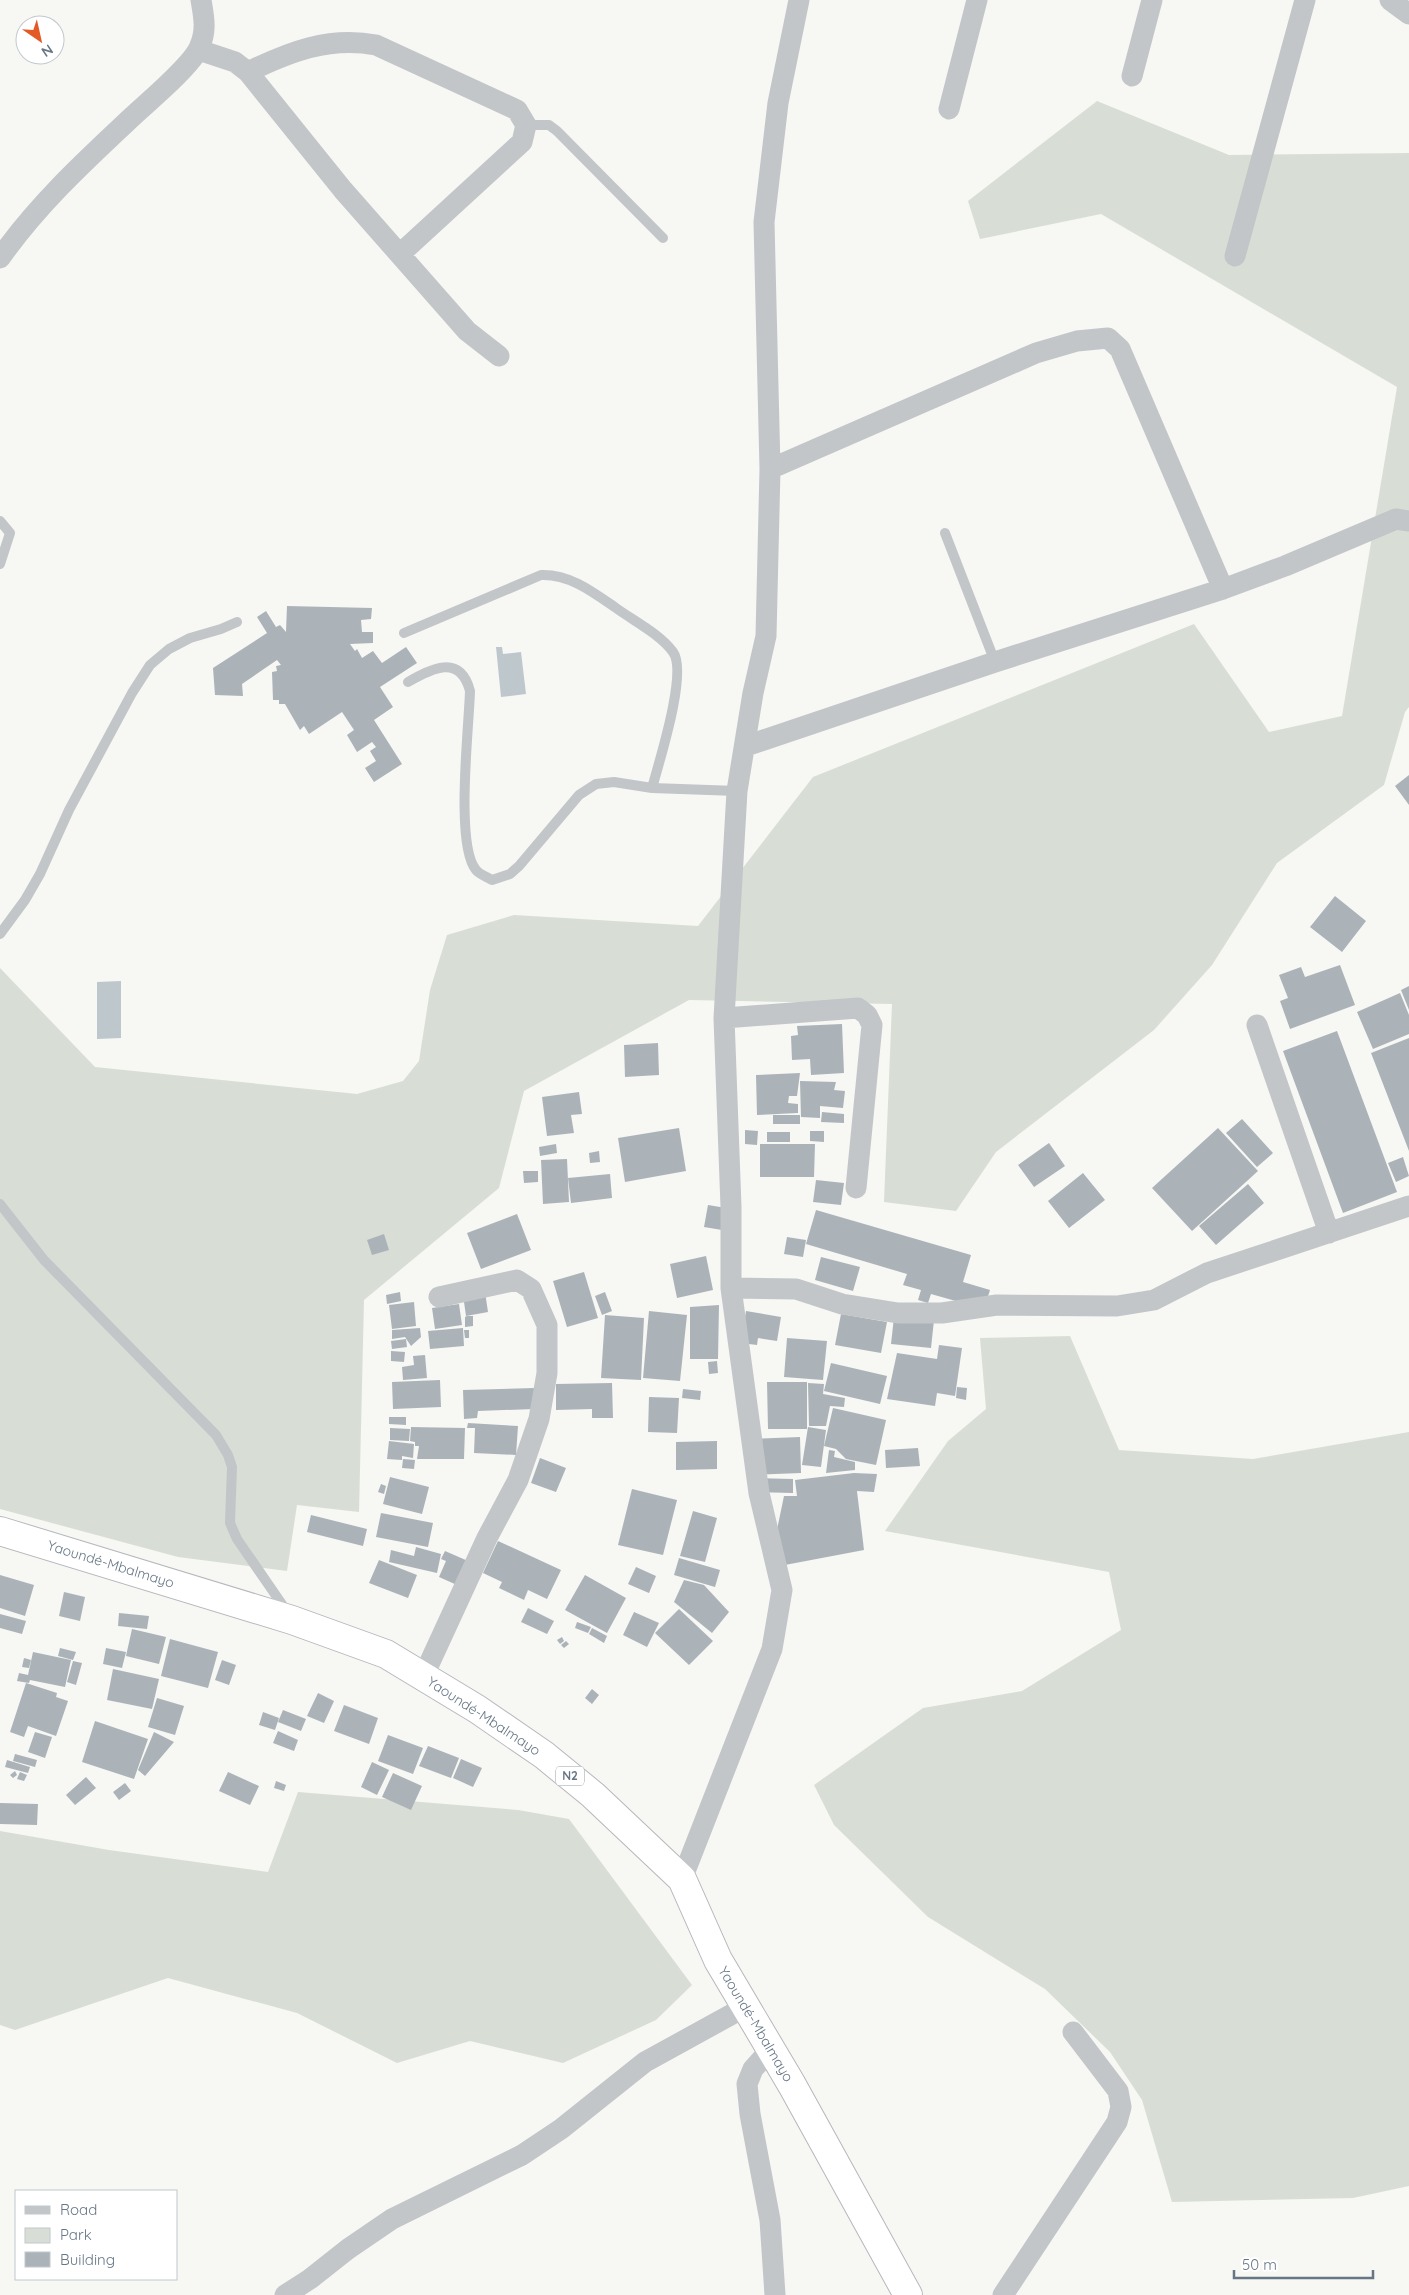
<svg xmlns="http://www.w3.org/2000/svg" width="1409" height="2295" viewBox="0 0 1409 2295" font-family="Quicksand,sans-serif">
	<rect width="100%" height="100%" fill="#f7f7f4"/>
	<path fill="#d8ded5" d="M 1097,101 L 1229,155 L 1409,153 L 1409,707 L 1405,712 L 1384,785 L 1277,863 L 1212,965 L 1154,1030 L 996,1152 L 956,1211 L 884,1202 L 892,1004 L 689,1000 L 524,1091 L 499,1188 L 364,1300 L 359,1512 L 297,1505 L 287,1571 L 178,1557 L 0,1509 L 0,968 L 95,1067 L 357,1094 L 403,1081 L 419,1061 L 430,990 L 447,935 L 514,915 L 698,926 L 813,777 L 1194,624 L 1269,732 L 1342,716 L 1397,387 L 1101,214 L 980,239 L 968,201 Z
		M 1070,1336 L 1119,1450 L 1253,1459 L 1409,1432 L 1409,2186 L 1353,2198 L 1172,2202 L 1142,2100 L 1110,2052 L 1045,1989 L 928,1917 L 834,1825 L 814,1785 L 923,1708 L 1022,1691 L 1121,1630 L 1109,1572 L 885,1531 L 948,1441 L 986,1409 L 980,1338 Z
		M 298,1792 L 518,1810 L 569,1819 L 692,1985 L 656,2020 L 563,2063 L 470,2041 L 397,2063 L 297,2013 L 168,1978 L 15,2030 L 0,2025 L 0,1831 L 109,1850 L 268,1872 Z"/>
	<path fill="#bdc7cc" d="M 496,647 L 502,647 L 503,654 L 521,652 L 526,694 L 501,697 Z
		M 121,981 L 121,1038 L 97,1039 L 97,982 Z"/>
	<path fill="#abb3b9" d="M 287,606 L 372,608 L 371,619 L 361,620 L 362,632 L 373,632 L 373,643 L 350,644 L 355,651 L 357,649 L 362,658 L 373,651 L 382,663 L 406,647 L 417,663 L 380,687 L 393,707 L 374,720 L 402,764 L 374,782 L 365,768 L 376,761 L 370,751 L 376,747 L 372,742 L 357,752 L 347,735 L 354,730 L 342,712 L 309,734 L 304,726 L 300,730 L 285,704 L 279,704 L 279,700 L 273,700 L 272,672 L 277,671 L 276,666 L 281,665 L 277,660 L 242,684 L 243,696 L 215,695 L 213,668 L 267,633 L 257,617 L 266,611 L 276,627 L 280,625 L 286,632 Z
		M 1409,775 L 1409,805 L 1395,786 Z
		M 1335,896 L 1366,921 L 1342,952 L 1310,927 Z
		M 1340,965 L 1355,1005 L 1290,1029 L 1280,1001 L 1288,998 L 1279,975 L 1301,967 L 1305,977 Z
		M 1409,986 L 1409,1010 L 1401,990 Z
		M 1400,993 L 1409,1015 L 1409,1034 L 1373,1049 L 1357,1012 Z
		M 842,1024 L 844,1073 L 811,1075 L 810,1059 L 792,1060 L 791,1036 L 798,1035 L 797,1026 Z
		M 1337,1031 L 1397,1192 L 1343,1213 L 1283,1051 Z
		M 1409,1038 L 1409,1151 L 1371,1053 Z
		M 658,1043 L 659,1075 L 625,1077 L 624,1045 Z
		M 800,1073 L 797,1096 L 789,1096 L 788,1103 L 798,1104 L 798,1113 L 757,1115 L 756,1075 Z
		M 800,1081 L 836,1082 L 834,1090 L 845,1091 L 843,1108 L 820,1106 L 820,1118 L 801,1117 Z
		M 579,1092 L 582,1114 L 571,1115 L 574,1133 L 547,1136 L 542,1097 Z
		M 822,1112 L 844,1114 L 844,1123 L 821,1122 Z
		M 773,1115 L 800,1115 L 800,1124 L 773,1124 Z
		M 1242,1119 L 1273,1153 L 1257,1167 L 1226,1133 Z
		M 679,1128 L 686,1171 L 625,1182 L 618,1138 Z
		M 1218,1128 L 1258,1171 L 1192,1231 L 1152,1188 Z
		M 745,1130 L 758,1131 L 757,1145 L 745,1144 Z
		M 810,1131 L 824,1131 L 824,1142 L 810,1141 Z
		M 767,1132 L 790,1132 L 790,1142 L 767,1142 Z
		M 1049,1143 L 1065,1166 L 1034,1187 L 1018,1165 Z
		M 556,1144 L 557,1153 L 540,1156 L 539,1147 Z
		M 760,1144 L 815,1144 L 814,1177 L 760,1177 Z
		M 599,1151 L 600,1162 L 590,1163 L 589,1153 Z
		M 1403,1157 L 1409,1176 L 1396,1182 L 1388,1163 Z
		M 567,1159 L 569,1202 L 543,1204 L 541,1160 Z
		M 523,1171 L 538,1171 L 538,1182 L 524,1183 Z
		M 1083,1173 L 1105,1200 L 1069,1228 L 1048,1201 Z
		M 610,1174 L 612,1198 L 571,1203 L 568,1178 Z
		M 816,1180 L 844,1183 L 841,1205 L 813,1202 Z
		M 1248,1184 L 1264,1203 L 1216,1245 L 1199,1226 Z
		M 708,1205 L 726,1208 L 722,1230 L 704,1227 Z
		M 816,1210 L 971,1255 L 963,1282 L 990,1290 L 984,1309 L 931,1294 L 928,1303 L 918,1300 L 921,1290 L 903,1285 L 907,1274 L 806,1244 Z
		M 517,1214 L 531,1250 L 481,1269 L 467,1233 Z
		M 384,1234 L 389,1250 L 372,1255 L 367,1240 Z
		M 787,1237 L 806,1240 L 803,1257 L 784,1254 Z
		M 706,1256 L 713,1290 L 677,1298 L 670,1264 Z
		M 821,1257 L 860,1267 L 853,1291 L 815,1280 Z
		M 584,1272 L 598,1318 L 567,1327 L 553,1281 Z
		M 400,1292 L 401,1301 L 387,1304 L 386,1295 Z
		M 485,1292 L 488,1312 L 466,1316 L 463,1295 Z
		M 605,1292 L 612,1311 L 602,1315 L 595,1296 Z
		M 414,1302 L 416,1326 L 392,1329 L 389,1305 Z
		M 459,1304 L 462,1325 L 435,1329 L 432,1308 Z
		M 719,1305 L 718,1359 L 690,1359 L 690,1307 Z
		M 649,1311 L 687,1315 L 680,1381 L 643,1378 Z
		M 746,1311 L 781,1317 L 777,1341 L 758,1338 L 757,1345 L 741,1343 Z
		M 841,1314 L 887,1322 L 881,1353 L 835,1345 Z
		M 605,1315 L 644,1318 L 641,1380 L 601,1378 Z
		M 467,1316 L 473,1316 L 473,1326 L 465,1327 L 465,1317 Z
		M 894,1317 L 934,1320 L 931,1348 L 891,1344 Z
		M 420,1328 L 421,1337 L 411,1346 L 405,1337 L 392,1339 L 392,1330 Z
		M 463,1328 L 464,1346 L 430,1349 L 428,1331 Z
		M 464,1330 L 469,1330 L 469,1338 L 465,1338 Z
		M 787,1338 L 827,1341 L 823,1380 L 784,1377 Z
		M 406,1339 L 407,1347 L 392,1349 L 391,1341 Z
		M 939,1345 L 962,1348 L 955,1396 L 937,1393 L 935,1406 L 887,1399 L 897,1353 L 937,1359 Z
		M 391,1351 L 405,1352 L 404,1362 L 391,1361 Z
		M 425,1355 L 427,1378 L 403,1380 L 402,1367 L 414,1365 L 413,1356 Z
		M 717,1361 L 718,1373 L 709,1374 L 708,1362 Z
		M 831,1363 L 887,1376 L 880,1404 L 824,1391 Z
		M 440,1380 L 441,1407 L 393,1409 L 392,1382 Z
		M 767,1382 L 807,1382 L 807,1429 L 768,1429 Z
		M 612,1383 L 613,1418 L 592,1418 L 592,1409 L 556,1410 L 556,1384 Z
		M 808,1383 L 824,1384 L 823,1394 L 845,1398 L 844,1407 L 830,1406 L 826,1426 L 809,1426 Z
		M 957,1387 L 967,1388 L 966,1400 L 956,1398 Z
		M 535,1388 L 534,1409 L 478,1411 L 477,1418 L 464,1419 L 463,1390 Z
		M 683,1389 L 701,1391 L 700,1400 L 682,1398 Z
		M 649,1397 L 679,1398 L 677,1433 L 648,1432 Z
		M 833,1408 L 886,1420 L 876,1465 L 846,1459 L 836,1449 L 824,1446 Z
		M 389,1417 L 406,1417 L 406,1425 L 389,1424 Z
		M 468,1423 L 518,1426 L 516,1455 L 474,1453 L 475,1428 L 467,1428 Z
		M 411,1427 L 465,1428 L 464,1459 L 417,1459 L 419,1446 L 415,1446 L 415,1442 L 410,1441 Z
		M 808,1427 L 826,1430 L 821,1467 L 802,1465 Z
		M 390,1428 L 410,1429 L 409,1441 L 390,1440 Z
		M 800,1437 L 801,1473 L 750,1475 L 749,1439 Z
		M 389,1441 L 414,1444 L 413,1458 L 402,1456 L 402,1460 L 387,1459 Z
		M 717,1441 L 717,1469 L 676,1470 L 676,1442 Z
		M 918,1448 L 920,1466 L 886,1468 L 885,1450 Z
		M 829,1450 L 835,1451 L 834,1457 L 855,1462 L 855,1470 L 826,1473 Z
		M 540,1458 L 566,1468 L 556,1492 L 531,1483 Z
		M 403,1459 L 415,1460 L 414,1469 L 402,1468 Z
		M 854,1473 L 877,1474 L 874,1492 L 857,1491 L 864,1550 L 769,1568 L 784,1496 L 797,1496 L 795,1480 Z
		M 390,1477 L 429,1487 L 422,1514 L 383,1504 Z
		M 750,1478 L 793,1479 L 793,1493 L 750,1492 Z
		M 381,1484 L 386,1486 L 384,1494 L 378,1492 Z
		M 632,1489 L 677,1500 L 663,1555 L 618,1545 Z
		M 693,1511 L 717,1518 L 705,1562 L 680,1556 Z
		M 381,1513 L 433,1523 L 428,1547 L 376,1537 Z
		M 311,1515 L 367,1529 L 363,1546 L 307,1532 Z
		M 498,1541 L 561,1570 L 547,1599 L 528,1590 L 524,1600 L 499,1588 L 502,1582 L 483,1573 Z
		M 416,1547 L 441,1554 L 437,1573 L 389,1562 L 391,1550 L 414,1556 Z
		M 445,1551 L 468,1561 L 457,1585 L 439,1577 L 446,1561 L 441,1559 Z
		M 679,1558 L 720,1570 L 715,1587 L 674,1575 Z
		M 379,1560 L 417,1575 L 408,1598 L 369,1583 Z
		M 636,1567 L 656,1576 L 649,1593 L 628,1584 Z
		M 0,1575 L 34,1585 L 25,1616 L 0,1608 Z
		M 585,1575 L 626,1598 L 607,1633 L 565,1610 Z
		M 684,1580 L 704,1585 L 729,1612 L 712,1633 L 674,1602 Z
		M 64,1592 L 85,1597 L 80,1621 L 59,1616 Z
		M 528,1608 L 554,1621 L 547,1634 L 521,1622 Z
		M 679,1609 L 713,1641 L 689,1665 L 655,1633 Z
		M 634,1612 L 659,1623 L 647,1647 L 623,1635 Z
		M 119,1613 L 149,1616 L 147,1629 L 118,1626 Z
		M 0,1614 L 26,1621 L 22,1634 L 0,1628 Z
		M 577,1622 L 591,1627 L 588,1633 L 575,1628 Z
		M 592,1628 L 607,1636 L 604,1643 L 589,1634 Z
		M 132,1629 L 166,1637 L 159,1664 L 126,1656 Z
		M 562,1637 L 564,1641 L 560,1644 L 557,1640 Z
		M 170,1639 L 218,1652 L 208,1688 L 161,1676 Z
		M 566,1641 L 569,1644 L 564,1648 L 561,1645 Z
		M 60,1648 L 76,1652 L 73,1660 L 58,1656 Z
		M 106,1648 L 126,1652 L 122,1668 L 103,1664 Z
		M 33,1652 L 71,1660 L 65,1687 L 30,1680 L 29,1683 L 17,1681 L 19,1673 L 28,1675 Z
		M 24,1658 L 31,1660 L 29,1668 L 22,1667 Z
		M 222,1660 L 236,1665 L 229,1685 L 215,1680 Z
		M 73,1661 L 82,1663 L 76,1685 L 67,1682 Z
		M 113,1669 L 159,1679 L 152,1709 L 107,1700 Z
		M 26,1683 L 57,1693 L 56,1697 L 68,1701 L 56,1736 L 28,1726 L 24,1737 L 10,1732 Z
		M 592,1689 L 599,1695 L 592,1704 L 585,1698 Z
		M 318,1693 L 334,1701 L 324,1723 L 307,1716 Z
		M 157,1698 L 184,1706 L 175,1735 L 148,1727 Z
		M 344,1705 L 378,1718 L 369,1744 L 334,1731 Z
		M 283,1710 L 306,1719 L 301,1731 L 278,1722 Z
		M 263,1712 L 279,1718 L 275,1730 L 259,1725 Z
		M 95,1721 L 148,1739 L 134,1779 L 82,1762 Z
		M 278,1731 L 298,1740 L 294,1751 L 273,1743 Z
		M 35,1732 L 52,1737 L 45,1758 L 28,1752 Z
		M 154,1732 L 174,1742 L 145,1776 L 138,1770 Z
		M 388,1735 L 423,1748 L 413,1774 L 378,1761 Z
		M 428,1746 L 459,1758 L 451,1778 L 419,1766 Z
		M 15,1754 L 37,1760 L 35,1767 L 13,1761 Z
		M 461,1759 L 482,1768 L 473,1787 L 453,1778 Z
		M 7,1760 L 30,1767 L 28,1773 L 5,1767 Z
		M 372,1762 L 389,1770 L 377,1795 L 361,1787 Z
		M 15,1771 L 17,1775 L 13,1778 L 10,1775 Z
		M 20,1772 L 27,1775 L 24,1781 L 17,1779 Z
		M 228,1772 L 259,1786 L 250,1805 L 219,1791 Z
		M 393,1773 L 422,1786 L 411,1810 L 382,1797 Z
		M 86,1777 L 96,1788 L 75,1805 L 66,1795 Z
		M 276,1781 L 286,1785 L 284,1791 L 274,1788 Z
		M 125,1783 L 131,1791 L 119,1800 L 113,1792 Z
		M 0,1803 L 38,1804 L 37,1825 L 0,1824 Z"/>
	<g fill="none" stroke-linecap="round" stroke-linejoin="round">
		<g stroke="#b5b8bc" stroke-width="30">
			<path id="highway" d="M 0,1531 L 292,1620 L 386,1654 L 477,1709 L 544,1755 L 593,1795 L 682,1879 L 718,1960 L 792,2085 L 908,2295"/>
		</g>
		<path stroke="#c2c6c9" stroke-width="10" d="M 526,125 L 549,125 L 557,131 L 663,238
			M 0,521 L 10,533 L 0,564
			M 945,533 L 995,662
			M 404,633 L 541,575 C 570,574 593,592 616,608 C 634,621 660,634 673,652 C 688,672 659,762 652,788
			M 408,682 C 431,669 460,653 470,691 C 469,727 455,845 476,870 C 479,874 487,877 492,880 L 510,874 L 519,866 L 579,795 L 596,784 L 614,782 L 652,788 L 737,791
			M 0,934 L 25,900 L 40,874 L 69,810 L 132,693 L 150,665 L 169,649 L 190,638 L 221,629 L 237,622
			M 0,1204 L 44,1260 L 216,1435 L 228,1455 L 232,1467 L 230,1523 L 237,1539 L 288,1613"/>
		<path stroke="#c2c6c9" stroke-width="21" d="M 1390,0 L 1409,14
			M 199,50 L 235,62 L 248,72 L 343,190 L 467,331 L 499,356
			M 248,72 C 289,52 329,36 376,45 L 517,110 L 526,125 L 522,142 L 400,254
			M 1132,76 L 1152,0
			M 949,109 L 977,0
			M 1235,256 L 1305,0
			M 0,258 C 38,204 85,161 133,116 C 149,101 191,66 199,48 C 207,31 204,18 201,0
			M 770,469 L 1036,353 L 1077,341 L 1108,338 L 1120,349 L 1223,589
			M 746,746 L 995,662 L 1223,589 L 1285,566 L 1396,519 L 1409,521
			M 724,1018 L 858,1008 L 867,1015 L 872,1025 L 856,1188
			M 1257,1025 L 1329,1233
			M 731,1288 L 796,1289 L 842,1304 L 898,1313 L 942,1313 L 997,1305 L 1117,1306 L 1154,1300 L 1207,1273 L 1409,1206
			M 423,1677 L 487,1538 L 518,1480 L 539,1419 L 547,1373 L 547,1325 L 531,1289 L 517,1280 L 439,1297
			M 682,1879 L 772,1649 L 782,1590 L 759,1493 L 731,1288 L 731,1207 L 724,1018 L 737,791 L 753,693 L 766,636 L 770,469 L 764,222 L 778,103 L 799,0
			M 771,2049 L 753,2069 L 747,2084 L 750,2114 L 770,2220 L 775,2295
			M 285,2295 L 310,2279 L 348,2249 L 392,2219 L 522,2155 L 561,2129 L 645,2062 L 745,2007
			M 1003,2295 L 1117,2122 L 1121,2107 L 1118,2091 L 1073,2032"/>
		<use href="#highway" stroke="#fff" stroke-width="28"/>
	</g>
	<g text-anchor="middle" stroke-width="5" stroke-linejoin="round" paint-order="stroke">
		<rect fill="#fff" stroke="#949faa" stroke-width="1" x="556" y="1766.5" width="28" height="19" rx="4"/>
		<g font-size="12" font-weight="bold" fill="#667685">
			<text x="570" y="1780">N2</text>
		</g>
		<g font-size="14" fill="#667685" stroke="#fff">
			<text transform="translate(111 1564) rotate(17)" y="5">Yaoundé-Mbalmayo</text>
			<text transform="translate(484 1716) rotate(33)" y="5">Yaoundé-Mbalmayo</text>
			<text transform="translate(756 2024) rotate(59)" y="5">Yaoundé-Mbalmayo</text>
		</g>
	</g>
	<rect x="15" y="2190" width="162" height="90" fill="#ffffff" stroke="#c2c8ce"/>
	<rect x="25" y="2206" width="25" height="8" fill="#c2c6c9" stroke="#c2c8ce"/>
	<text x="60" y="2215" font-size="15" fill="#667685">Road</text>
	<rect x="25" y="2228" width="25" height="15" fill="#d8ded5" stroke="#c2c8ce"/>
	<text x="60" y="2240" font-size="15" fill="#667685">Park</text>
	<rect x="25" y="2252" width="25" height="15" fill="#abb3b9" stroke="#c2c8ce"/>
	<text x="60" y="2265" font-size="15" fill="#667685">Building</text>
	<g transform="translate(40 40) rotate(146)"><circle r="24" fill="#ffffff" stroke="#c2c8ce"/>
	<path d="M0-4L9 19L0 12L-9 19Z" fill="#e35a27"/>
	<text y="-8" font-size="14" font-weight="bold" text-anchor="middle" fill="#667685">N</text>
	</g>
	<path d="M1234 2270v8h139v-8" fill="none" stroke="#667685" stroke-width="2.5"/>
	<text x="1242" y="2270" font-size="15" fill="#667685" stroke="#ffffff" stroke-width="4" paint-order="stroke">50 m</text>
</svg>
